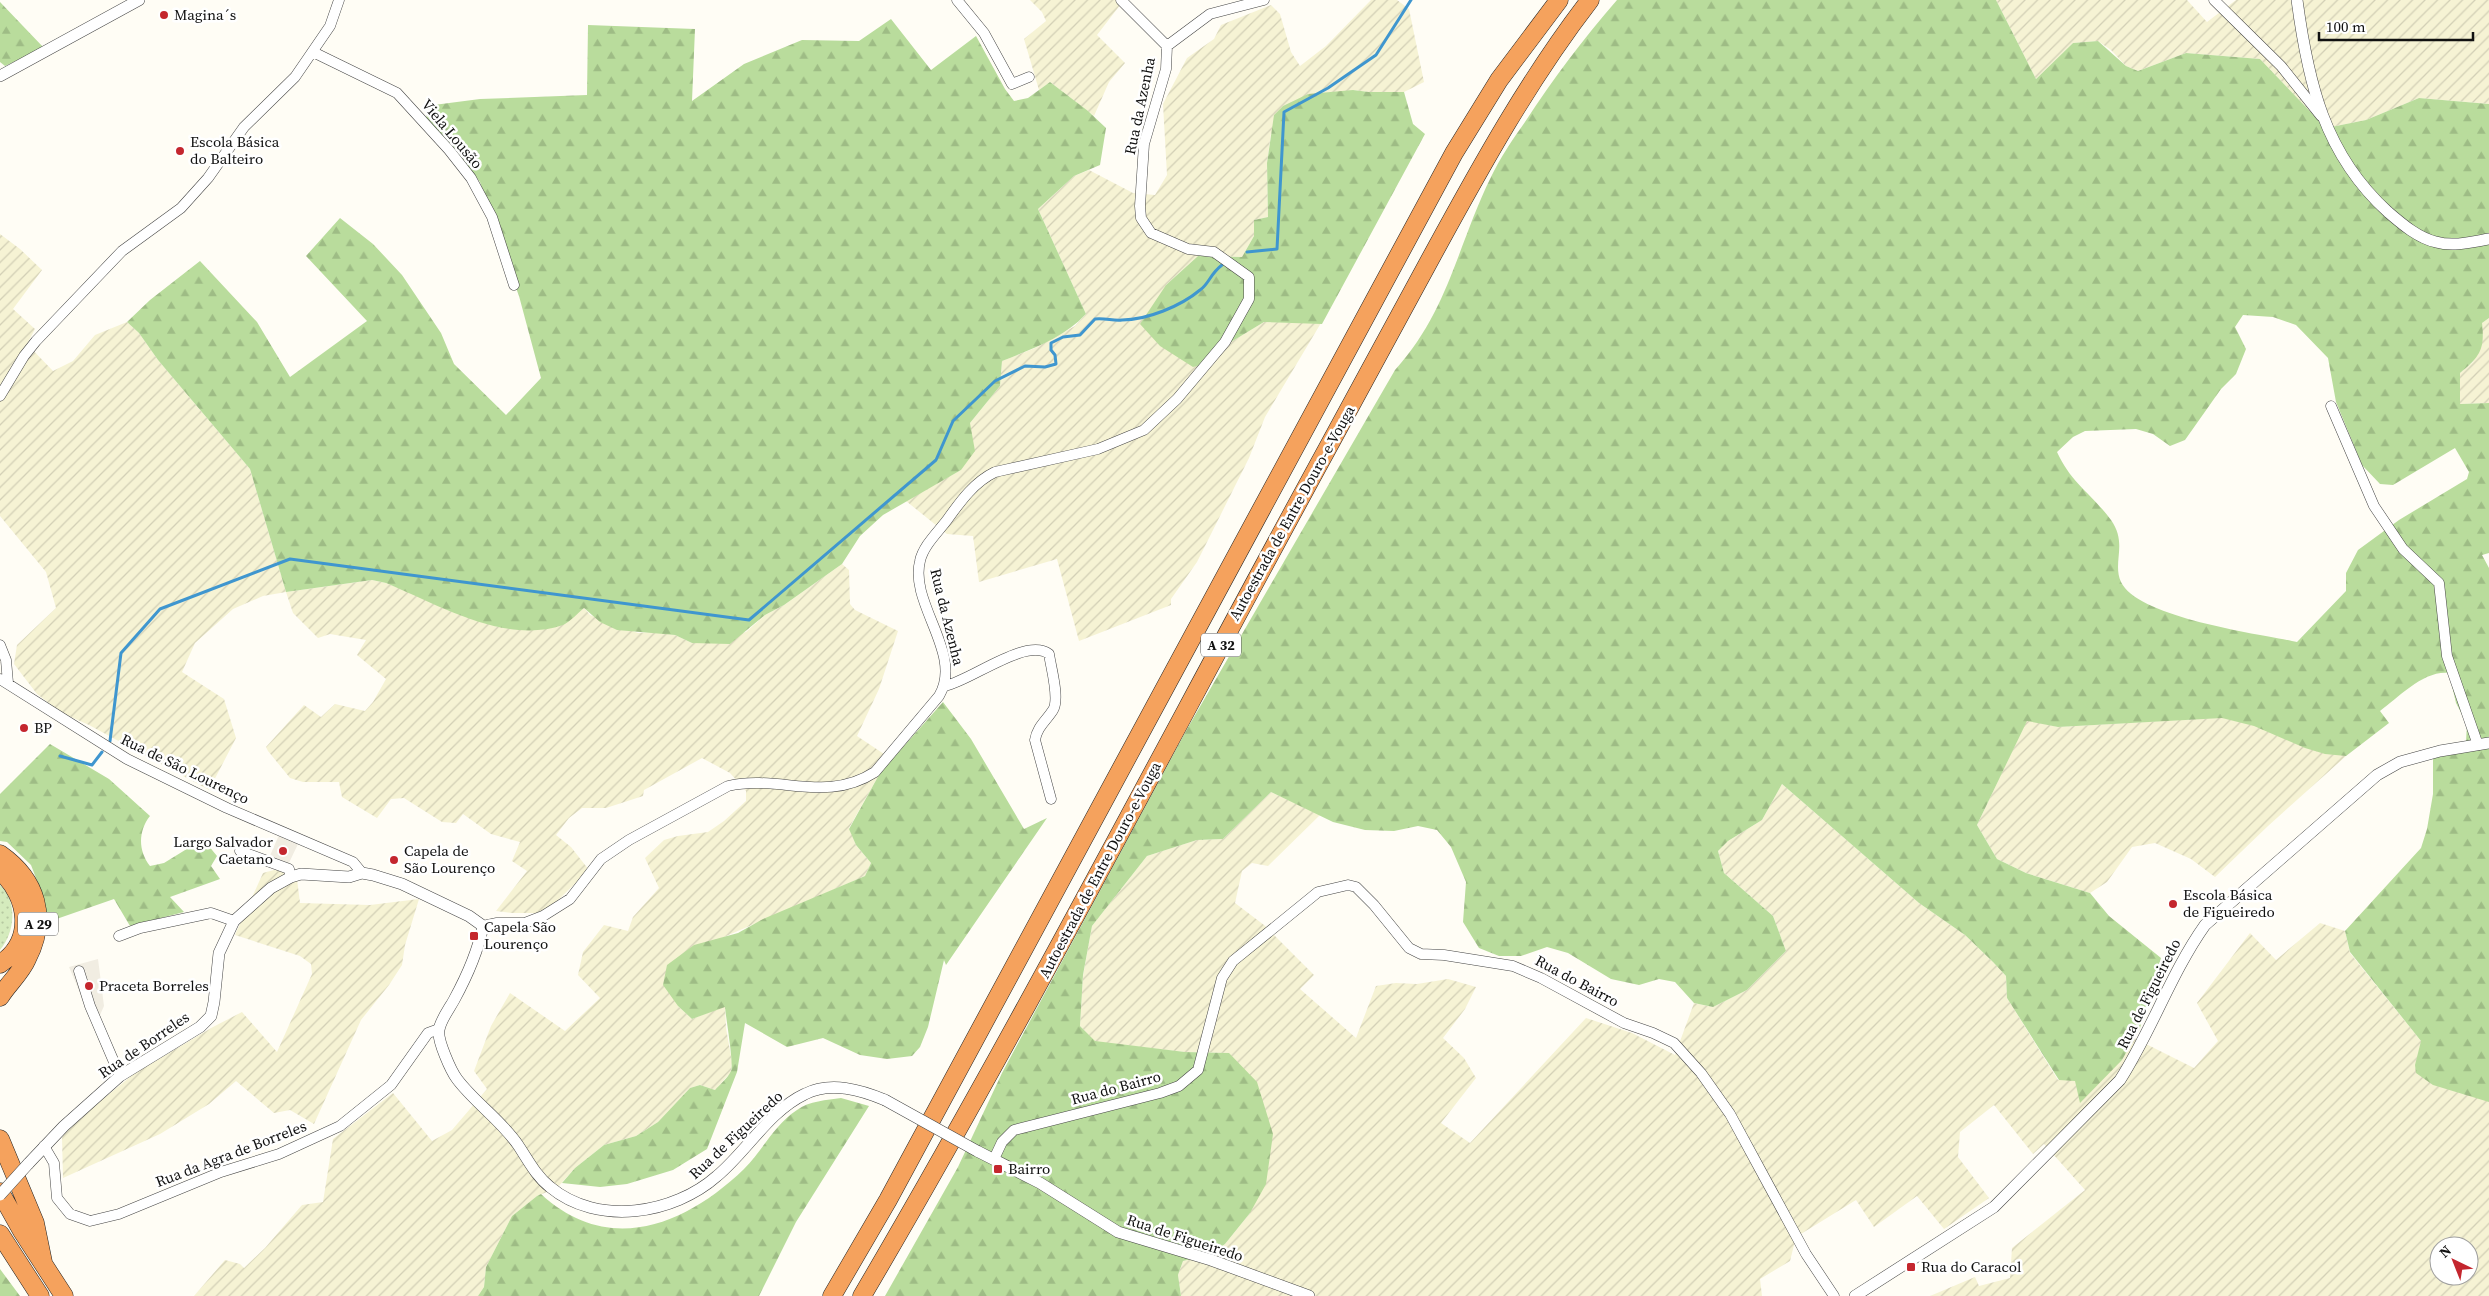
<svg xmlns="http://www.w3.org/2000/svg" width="2489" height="1296" viewBox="0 0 2489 1296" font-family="'Source Serif 4',serif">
	<defs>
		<pattern id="farmland-furrows" width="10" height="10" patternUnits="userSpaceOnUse" patternTransform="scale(1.25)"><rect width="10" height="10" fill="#f6f3d4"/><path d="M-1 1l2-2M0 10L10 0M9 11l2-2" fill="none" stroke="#d2cfb5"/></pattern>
		<pattern id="grass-dots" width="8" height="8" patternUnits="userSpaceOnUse" patternTransform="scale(1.25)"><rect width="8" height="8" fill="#d5ebbd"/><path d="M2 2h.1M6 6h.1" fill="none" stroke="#b6c8a1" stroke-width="1.8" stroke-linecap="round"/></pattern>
		<pattern id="forest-firs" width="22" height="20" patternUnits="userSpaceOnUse" patternTransform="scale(1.25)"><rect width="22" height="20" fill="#b9dc9c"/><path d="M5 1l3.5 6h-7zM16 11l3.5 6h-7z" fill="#9ebc85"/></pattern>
	</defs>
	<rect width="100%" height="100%" fill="#fffdf5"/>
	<path fill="url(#farmland-furrows)" fill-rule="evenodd" d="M 1030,0 L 1124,0 L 1097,35 L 1125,63 L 1109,82 L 1094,116 L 1050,82 L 1039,90 L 1024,39 L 1046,21 L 1042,12 Z
		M 1371,0 L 1397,0 L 1409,9 L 1424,82 L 1404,92 L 1369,92 L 1353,90 L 1271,133 L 1267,163 L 1268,217 L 1254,220 L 1254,236 L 1242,257 L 1198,256 L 1166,285 L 1209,363 L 1231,342 L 1264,322 L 1321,323 L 1265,417 L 1249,458 L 1197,562 L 1171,599 L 1171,605 L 1079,641 L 1057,559 L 979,582 L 973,536 L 947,534 L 906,501 L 961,470 L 970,423 L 1000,386 L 1002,361 L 1035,348 L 1075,326 L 1086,314 L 1038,209 L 1074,176 L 1089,170 L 1133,193 L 1155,195 L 1167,175 L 1163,104 L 1187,58 L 1214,39 L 1221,25 L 1271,5 L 1280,14 L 1291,52 L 1300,66 L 1326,46 Z
		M 1996,0 L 2187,0 L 2207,22 L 2236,0 L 2489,0 L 2489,104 L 2419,98 L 2366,120 L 2326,128 L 2260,59 L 2186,53 L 2138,71 L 2126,66 L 2111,50 L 2098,41 L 2073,43 L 2036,79 Z
		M 0,234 L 20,249 L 42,270 L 13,309 L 35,329 L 27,344 L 53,371 L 73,361 L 95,335 L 127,322 L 139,333 L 158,360 L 250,469 L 286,592 L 372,580 L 386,583 L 498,627 L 584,608 L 590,615 L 638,633 L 654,632 L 675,635 L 692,643 L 746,632 L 765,615 L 784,605 L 842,564 L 849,570 L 850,604 L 855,610 L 898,631 L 879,689 L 857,736 L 893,760 L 880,773 L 849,828 L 856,845 L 871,863 L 865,876 L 717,940 L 678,1006 L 692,1019 L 725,1006 L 726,1028 L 732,1062 L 731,1072 L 715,1090 L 700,1085 L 690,1088 L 658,1122 L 636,1136 L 604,1145 L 575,1168 L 557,1188 L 537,1196 L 512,1216 L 486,1267 L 484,1287 L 478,1296 L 194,1296 L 225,1260 L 240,1264 L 244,1268 L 265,1248 L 302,1205 L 323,1202 L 333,1139 L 393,1093 L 432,1141 L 452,1130 L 487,1089 L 474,1071 L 491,1026 L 510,993 L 565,1031 L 600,998 L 578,975 L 583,952 L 604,925 L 628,931 L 633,917 L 659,888 L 645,858 L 664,840 L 678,836 L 708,832 L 724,821 L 746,801 L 746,791 L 730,773 L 702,758 L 644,790 L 643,796 L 606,808 L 582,808 L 569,818 L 556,835 L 571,847 L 589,870 L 553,905 L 539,913 L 512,913 L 496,911 L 527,871 L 512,861 L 520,842 L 491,834 L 463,814 L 456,823 L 442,822 L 404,798 L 391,799 L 377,818 L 342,797 L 339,782 L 303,782 L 290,778 L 268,751 L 266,747 L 304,705 L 321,717 L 335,704 L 365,711 L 373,702 L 386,679 L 357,655 L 366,640 L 330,634 L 318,638 L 293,613 L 286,592 L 263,596 L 233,609 L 195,643 L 182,672 L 224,699 L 236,738 L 209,790 L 89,725 L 62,713 L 37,694 L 14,664 L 17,645 L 56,608 L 46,572 L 0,516 Z
		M 2489,318 L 2489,403 L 2460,404 L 2460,373 L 2473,362 L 2482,323 Z
		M 2231,717 L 2346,756 L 2268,826 L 2215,877 L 2191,859 L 2155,843 L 2132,847 L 2107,882 L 2090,893 L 2026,873 L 1997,859 L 1977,825 L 2027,720 L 2058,727 Z
		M 1782,784 L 1919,903 L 1965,935 L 1993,962 L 2006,976 L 2007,998 L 2058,1080 L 2122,1060 L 2134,1038 L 2194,1068 L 2218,1041 L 2197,1003 L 2250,933 L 2276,960 L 2320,923 L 2345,931 L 2350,953 L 2421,1041 L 2489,1092 L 2489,1296 L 1930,1296 L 1975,1277 L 1979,1286 L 2010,1278 L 2012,1248 L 2085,1190 L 2044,1144 L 2033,1154 L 1994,1105 L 1960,1132 L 1958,1157 L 1989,1198 L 1944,1229 L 1917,1196 L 1874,1227 L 1856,1200 L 1796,1237 L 1790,1261 L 1760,1279 L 1762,1296 L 1181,1296 L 1178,1275 L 1183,1261 L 1211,1254 L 1225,1244 L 1250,1213 L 1229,1053 L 1185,1052 L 1095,1042 L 1080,1026 L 1083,976 L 1092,926 L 1147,856 L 1197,840 L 1223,839 L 1271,792 L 1320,815 L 1268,866 L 1252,863 L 1242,871 L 1235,903 L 1264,925 L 1314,975 L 1300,989 L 1356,1038 L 1376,986 L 1396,983 L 1417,984 L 1448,979 L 1476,987 L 1465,1009 L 1443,1038 L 1464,1058 L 1476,1078 L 1441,1123 L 1470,1143 L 1586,1018 L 1632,1033 L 1675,1055 L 1694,1003 L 1713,1007 L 1747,990 L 1786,951 L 1773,916 L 1724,873 L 1718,851 L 1728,841 L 1762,820 ZM 2439,1246 L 2469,1246 L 2469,1276 L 2439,1276 Z
		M 274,870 L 296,871 L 300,903 L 370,905 L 419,899 L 405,945 L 402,965 L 389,985 L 361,1020 L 314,1124 L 290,1110 L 274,1113 L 236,1081 L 209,1104 L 160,1134 L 63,1178 L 62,1138 L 66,1129 L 135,1073 L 213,1027 L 242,1012 L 277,1052 L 312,974 L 311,964 L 300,956 L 235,935 L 263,873 Z"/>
	<path fill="url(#grass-dots)" d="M 0,885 C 18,902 15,932 0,950 Z"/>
	<path fill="url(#forest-firs)" fill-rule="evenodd" d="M 1617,0 L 1996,0 L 2036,79 L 2073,43 L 2098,41 L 2126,66 L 2138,71 L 2186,53 L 2260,59 L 2326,128 L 2366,120 L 2419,98 L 2489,104 L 2489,318 L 2482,323 C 2485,349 2480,357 2460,373 L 2460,404 L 2489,403 L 2489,553 L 2482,555 L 2489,568 L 2489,1102 L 2433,1085 L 2416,1073 L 2415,1065 L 2421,1041 L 2350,952 L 2345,931 L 2421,848 L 2427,829 L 2433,794 L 2433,753 L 2466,742 L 2467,724 L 2456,703 L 2449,673 C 2424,670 2399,697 2380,711 L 2389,723 L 2346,756 L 2325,754 L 2305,748 L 2254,726 L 2222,718 L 2058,727 L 2027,721 L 1977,825 L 1997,859 L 2026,873 L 2090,893 L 2109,916 L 2161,958 L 2140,1028 L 2122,1060 L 2080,1103 L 2075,1081 L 2059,1080 L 2007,998 L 2006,976 L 1993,962 L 1965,935 L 1919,903 L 1782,784 L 1762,820 L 1728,841 L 1718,851 L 1724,873 L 1773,916 L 1786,951 L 1747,990 L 1713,1007 L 1694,1003 L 1675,982 L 1659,979 L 1639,985 L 1611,979 L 1568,953 L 1547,947 L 1521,956 L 1499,956 L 1479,948 L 1463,922 L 1466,882 L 1451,847 L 1437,830 L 1418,826 L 1394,831 L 1365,830 L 1333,822 L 1271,792 L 1223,839 L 1197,840 L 1147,856 L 1092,926 L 1083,975 L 1080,1026 L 1095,1041 L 1185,1052 L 1229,1053 L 1257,1082 L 1273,1134 L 1266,1184 L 1250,1213 L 1225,1244 L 1211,1254 L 1183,1261 L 1178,1275 L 1181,1296 L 885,1296 L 958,1167 L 1002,1073 L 1187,729 L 1395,370 C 1449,310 1457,246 1491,177 C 1500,158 1513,139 1525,122 C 1553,79 1583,39 1617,0 ZM 2243,315 L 2273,317 L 2296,325 L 2328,358 L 2336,402 L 2362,465 L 2380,484 L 2393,485 L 2455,448 L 2469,472 L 2467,479 L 2399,520 L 2358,550 L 2346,573 L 2346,591 L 2297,642 C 2260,634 2138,618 2121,582 C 2112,562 2128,544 2111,520 C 2092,494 2071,483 2057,452 L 2073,437 L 2085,431 L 2136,429 L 2153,434 L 2170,446 L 2185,440 L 2221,389 L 2236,374 L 2246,349 L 2235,327 Z
		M 0,2 L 44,48 L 5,66 L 0,62 Z
		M 891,19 L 931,70 L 976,36 L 1005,89 L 1014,101 L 1028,98 L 1050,82 L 1088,111 L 1106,128 L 1100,165 L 1074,176 L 1038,209 L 1086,314 C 1064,338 1032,349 1002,361 L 1000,386 L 970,423 L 975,451 L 961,470 L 883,515 L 860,536 L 842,564 L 784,605 L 765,615 L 730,644 L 692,643 L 675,635 L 617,630 L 600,622 L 584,608 C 578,613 570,622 563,625 C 505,645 439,605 386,583 L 372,580 L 286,592 L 250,469 L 158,360 L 139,333 L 127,322 L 150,300 L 200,261 L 257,322 L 290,377 L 367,321 L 306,256 L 340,218 L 373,244 L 402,275 L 441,333 L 454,364 L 506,415 L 541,378 L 519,296 L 494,228 L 480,182 L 461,157 L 427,127 L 426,106 L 480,99 L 587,95 L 588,25 L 695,29 L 692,101 L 744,64 L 802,40 L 859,41 Z
		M 1353,90 L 1369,92 L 1404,92 L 1413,124 L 1425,134 L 1322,324 L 1264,322 L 1231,342 L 1209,363 L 1193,367 L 1160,346 L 1140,324 L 1166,285 L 1198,256 L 1242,257 L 1254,236 L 1254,220 L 1268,217 L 1267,163 L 1274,115 L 1283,106 L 1308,94 Z
		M 943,702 L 971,739 L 1024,829 L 1047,818 L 946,965 L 944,960 L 928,1027 L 920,1047 L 912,1056 L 887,1059 L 860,1055 L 823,1038 L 787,1047 L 745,1023 L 737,1072 L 707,1149 L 673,1170 L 627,1184 L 600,1187 L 562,1183 L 575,1168 L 604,1145 L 636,1136 L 658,1122 L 690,1088 L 700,1085 L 715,1090 C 719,1085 728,1078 731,1071 C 734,1064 726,1019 725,1007 L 692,1019 L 678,1006 L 663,985 L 667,965 L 694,945 L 738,933 L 763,919 L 865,876 L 871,863 L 856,845 L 849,829 L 880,773 Z
		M 50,744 L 109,779 L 150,816 C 138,831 138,851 150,866 L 164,863 L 203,839 L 217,856 L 211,866 L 220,879 L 170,897 L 184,912 L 130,926 L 114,899 L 45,923 L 44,899 L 31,865 L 7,842 L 0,841 L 0,794 Z
		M 841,1098 L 869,1106 L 796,1222 L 759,1296 L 478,1296 L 484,1287 L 486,1267 L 512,1216 L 537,1196 L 541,1194 C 608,1256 685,1226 744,1169 C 763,1150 774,1125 797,1110 C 809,1101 827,1100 841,1098 Z
		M 0,1269 L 20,1296 L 0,1296 Z"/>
	<path fill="#f1ede2" d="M 279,835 L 298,844 L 287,867 L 269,858 Z
		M 98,959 L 104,1006 L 100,1015 L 91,1019 L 69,967 Z"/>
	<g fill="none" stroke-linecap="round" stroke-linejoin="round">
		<path stroke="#3f96cf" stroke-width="3" d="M 1247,252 L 1277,249 L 1284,112 L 1328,88 L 1376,55 L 1411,0
			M 110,741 L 121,653 L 160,609 L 290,559 L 749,620 L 936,460 L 953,421 L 995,381 L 1025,366 L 1045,367 L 1056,364 L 1055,355 L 1051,350 L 1051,343 L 1063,337 L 1080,335 L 1095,319 C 1106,318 1113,321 1122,320 C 1147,320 1181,306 1200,290 C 1209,284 1210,274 1222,265
			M 60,756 L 92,765 L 102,752"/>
		<g stroke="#444" stroke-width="11">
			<path id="minor" d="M 957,0 L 984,33 L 1012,84 L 1029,77
				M 2214,0 L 2281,66 L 2321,116
				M 1167,46 L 1210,14 L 1264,0
				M 313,52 L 397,93 L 449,150 L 471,178 L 492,217 L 514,285
				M 0,396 L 24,356 L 36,341 L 122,251 L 181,208 L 208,178 L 244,127 L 295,77 L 330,26 L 339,0
				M 2331,406 L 2374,506 L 2403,549 L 2439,583 L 2447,656 L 2478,745
				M 0,645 L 6,660 L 8,683
				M 0,679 L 127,759 L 227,808 L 353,862 L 362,873
				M 945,686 C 972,680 1026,637 1049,654 C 1051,668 1060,699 1053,710 C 1046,721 1037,727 1035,740 L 1051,799
				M 240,851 L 289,869 L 291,877
				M 483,926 L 497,923 L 525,923 L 543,916 L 570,899 L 601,859 L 629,840 L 728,786 C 780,774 825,804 875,772 L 939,696 C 964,654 909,604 920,561 C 923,546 938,532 947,520 C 960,502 974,482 995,472 L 1098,449 L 1144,430 L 1177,399 L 1225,342 L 1249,299 L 1249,277 L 1214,252 L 1188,249 L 1151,233 L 1141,218 L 1140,206 L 1144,144 L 1166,69 L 1167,46 L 1121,0
				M 119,936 L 140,928 L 211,913 L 234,921
				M 79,971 L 90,1006 L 120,1076
				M 44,1146 L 54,1163 L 57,1198 L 70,1214 L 90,1221 L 119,1214 L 221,1172 L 279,1154 L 340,1126 L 391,1085 L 428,1033 L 439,1029
				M 994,1159 L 1002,1142 L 1014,1130 L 1160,1093 L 1179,1086 L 1198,1070 L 1222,978 L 1233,961 L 1318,892 L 1348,885 L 1356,887 L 1374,905 L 1409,948 L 1421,954 L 1444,955 L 1513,966 L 1541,978 L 1624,1023 L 1653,1033 L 1674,1043 L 1701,1073 L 1730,1114 L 1806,1254 L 1834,1296"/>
		</g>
		<g stroke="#444" stroke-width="12">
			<path id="tertiary" d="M 2297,0 C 2308,82 2324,154 2388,212 C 2402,224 2418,238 2436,242 C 2453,247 2472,242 2489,239
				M 0,76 L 139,0
				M 977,1151 L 1040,1183 L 1118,1232 L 1211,1260 L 1309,1296
				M 28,1164 L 64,1126 L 120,1076 L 200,1027 L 211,1016 L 214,1002 L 219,953 L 234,921 L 271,888 L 291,877 L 301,874 L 349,877 L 362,873 L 373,875 L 402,884 L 469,916 L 483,926 C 478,951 466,978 454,1000 C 449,1009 440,1021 439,1030 C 437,1040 451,1071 457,1079 C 475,1103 501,1120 518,1145 C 528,1160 536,1176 550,1187 C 598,1227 674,1214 717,1176 C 747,1151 769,1111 805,1094 C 831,1081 861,1090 885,1100
				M 1855,1296 L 1994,1207 L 2120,1080 C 2152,1030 2171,973 2205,925 L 2377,775 L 2400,762 L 2440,751 L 2489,743"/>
		</g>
		<g stroke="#222" stroke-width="19">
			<path id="motorway" d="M 0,854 C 37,880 48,918 27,959 C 21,973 8,984 0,997
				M 0,871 C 29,896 35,941 0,964
				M 0,1139 L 35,1223 L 43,1262
				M 0,1192 L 22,1231 L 64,1296
				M 0,1234 L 40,1296
				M 832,1296 L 888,1200 L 1454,153 L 1499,80 L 1559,0
				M 862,1296 C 1025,1019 1172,733 1326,451 C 1362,385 1397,319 1433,254 C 1481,166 1529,79 1590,0"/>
		</g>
		<use href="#minor" stroke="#fff" stroke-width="10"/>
		<use href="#tertiary" stroke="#fff" stroke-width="11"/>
		<use href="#motorway" stroke="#f5a25d" stroke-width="18"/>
		<g stroke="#444" stroke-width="12" stroke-linecap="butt">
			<path id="tertiary-bridge" d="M 885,1100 L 977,1151
				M 0,1195 L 28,1164"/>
		</g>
		<use href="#tertiary-bridge" stroke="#fff" stroke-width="11"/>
	</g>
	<g fill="#c4262e" stroke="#fff" stroke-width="2">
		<circle cx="164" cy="15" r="5"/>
		<circle cx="180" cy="151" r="5"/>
		<circle cx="24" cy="728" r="5"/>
		<circle cx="283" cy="851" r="5"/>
		<circle cx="394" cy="860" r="5"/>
		<circle cx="2173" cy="904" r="5"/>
		<rect x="469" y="931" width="10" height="10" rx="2.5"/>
		<circle cx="89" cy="986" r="5"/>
		<rect x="993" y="1164" width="10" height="10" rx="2.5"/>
		<rect x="1906" y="1262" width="10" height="10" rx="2.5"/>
	</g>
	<g text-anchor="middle" stroke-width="5" stroke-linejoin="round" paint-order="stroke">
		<g fill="#fff" stroke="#585858" stroke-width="1">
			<rect x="1201" y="633.5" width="40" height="23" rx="4"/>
			<rect x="18" y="912.5" width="40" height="23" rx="4"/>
		</g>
		<g font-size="14" font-weight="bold" fill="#111">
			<text x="1221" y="650">A 32</text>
			<text x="38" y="929">A 29</text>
		</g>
		<g font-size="15" fill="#111" stroke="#fff" text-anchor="start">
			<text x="174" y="20">Magina´s</text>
			<text x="190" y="147">Escola Básica<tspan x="190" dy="17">do Balteiro</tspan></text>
			<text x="34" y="733">BP</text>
			<text x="273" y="847" text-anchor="end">Largo Salvador<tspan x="273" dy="17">Caetano</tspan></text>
			<text x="404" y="856">Capela de<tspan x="404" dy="17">São Lourenço</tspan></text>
			<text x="2183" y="900">Escola Básica<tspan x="2183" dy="17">de Figueiredo</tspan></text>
			<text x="484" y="932">Capela São<tspan x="484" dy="17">Lourenço</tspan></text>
			<text x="99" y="991">Praceta Borreles</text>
			<text x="1008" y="1174">Bairro</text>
			<text x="1921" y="1272">Rua do Caracol</text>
		</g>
		<g font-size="15" fill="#111" stroke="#fff">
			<text transform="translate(1140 106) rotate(-78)" y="5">Rua da Azenha</text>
			<text transform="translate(452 134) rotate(50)" y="5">Viela Lousão</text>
			<text transform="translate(1292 513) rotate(-61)" y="5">Autoestrada de Entre Douro-e-Vouga</text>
			<text transform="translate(947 617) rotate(76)" y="5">Rua da Azenha</text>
			<text transform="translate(185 769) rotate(26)" y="5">Rua de São Lourenço</text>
			<text transform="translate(1100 870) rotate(-62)" y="5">Autoestrada de Entre Douro-e-Vouga</text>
			<text transform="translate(1577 981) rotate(28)" y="5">Rua do Bairro</text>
			<text transform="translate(2149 994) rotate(-63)" y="5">Rua de Figueiredo</text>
			<text transform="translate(144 1045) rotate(-34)" y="5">Rua de Borreles</text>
			<text transform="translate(1116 1088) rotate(-15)" y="5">Rua do Bairro</text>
			<text transform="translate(736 1135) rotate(-43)" y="5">Rua de Figueiredo</text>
			<text transform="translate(231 1154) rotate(-21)" y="5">Rua da Agra de Borreles</text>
			<text transform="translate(1185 1238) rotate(18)" y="5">Rua de Figueiredo</text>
		</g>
	</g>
	<g transform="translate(2454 1261) rotate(317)"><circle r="24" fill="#ffffff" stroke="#a0a0a0"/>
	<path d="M0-4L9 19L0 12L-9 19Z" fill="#c4262e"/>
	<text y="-8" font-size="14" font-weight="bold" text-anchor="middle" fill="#111111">N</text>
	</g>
	<path d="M2319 32v8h154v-8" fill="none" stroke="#111111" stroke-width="2.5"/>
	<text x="2326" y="32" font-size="15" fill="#111111" stroke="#ffffff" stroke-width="4" paint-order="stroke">100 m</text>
</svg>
